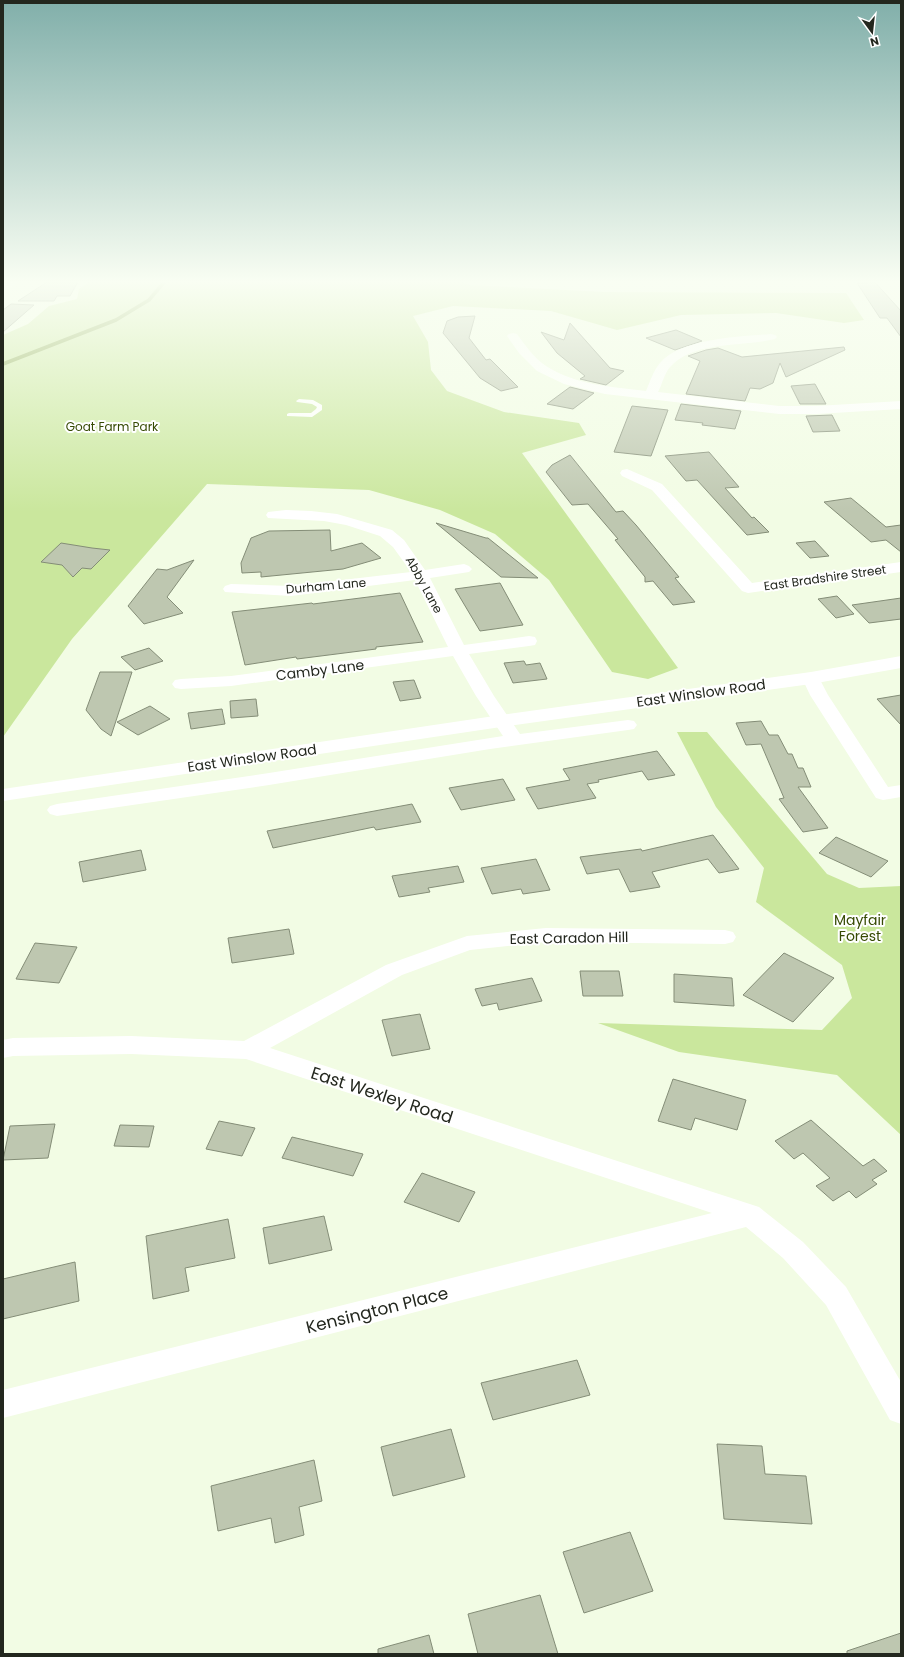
<svg xmlns="http://www.w3.org/2000/svg" width="904" height="1657" viewBox="0 0 904 1657" font-family="Poppins,sans-serif">
	<rect width="100%" height="100%" fill="#f2fce4"/>
	<path fill="#cae79d" d="M 92,280 L 458,280 L 470,285 L 605,292 L 846,293 L 864,320 L 844,323 L 776,313 L 681,315 L 617,330 L 551,311 L 453,306 L 413,316 L 428,342 L 431,370 L 447,391 L 504,412 L 579,423 L 586,435 L 522,453 L 678,668 L 648,679 L 612,672 L 549,580 L 495,534 L 440,510 L 369,490 L 207,484 L 72,639 L 3,737 L 3,335 L 28,324 L 49,306 L 77,299 L 79,289 Z
		M 677,732 L 707,732 L 827,874 L 859,888 L 901,886 L 901,1135 L 837,1075 L 679,1052 L 598,1023 L 822,1030 L 852,998 L 842,965 L 756,902 L 764,868 L 716,807 Z"/>
	<g fill="none" stroke-linecap="round" stroke-linejoin="round">
		<path stroke="#88a84c" stroke-width="3.5" d="M 3,364 L 116,320 L 149,300 L 166,280"/>
	</g>
	<path fill="#bec7b0" stroke="#848d77" d="M 50,280 L 79,280 L 70,296 L 57,296 L 54,301 L 18,301 Z
		M 870,280 L 873,280 L 901,311 L 901,337 L 887,318 L 880,318 L 857,283 L 867,283 Z
		M 11,304 L 34,305 L 3,332 L 3,310 Z
		M 475,316 L 469,338 L 486,360 L 490,359 L 518,387 L 501,391 L 480,378 L 443,333 L 447,321 L 458,317 Z
		M 570,323 L 610,368 L 624,371 L 606,385 L 580,379 L 585,376 L 557,353 L 541,332 L 564,340 Z
		M 676,330 L 702,341 L 675,350 L 646,338 Z
		M 844,347 L 845,350 L 786,377 L 780,363 L 773,383 L 760,389 L 750,388 L 745,401 L 686,394 L 700,361 L 688,356 L 706,350 L 718,348 L 742,357 Z
		M 815,384 L 826,404 L 800,404 L 791,386 Z
		M 570,387 L 594,393 L 573,409 L 547,404 Z
		M 681,404 L 741,411 L 735,429 L 702,425 L 703,423 L 675,420 Z
		M 632,406 L 668,410 L 651,456 L 614,452 Z
		M 832,415 L 840,431 L 813,432 L 806,416 Z
		M 709,452 L 739,487 L 725,488 L 752,518 L 754,517 L 769,532 L 747,535 L 697,480 L 686,481 L 665,456 Z
		M 570,455 L 616,512 L 623,511 L 636,525 L 679,577 L 675,578 L 695,602 L 673,605 L 653,581 L 645,582 L 645,577 L 615,540 L 618,539 L 588,504 L 572,505 L 546,472 L 552,465 Z
		M 851,498 L 886,527 L 901,525 L 901,552 L 886,540 L 871,542 L 824,502 Z
		M 436,523 L 486,538 L 488,538 L 538,578 L 501,577 Z
		M 330,530 L 331,551 L 362,543 L 381,558 L 343,569 L 261,577 L 261,572 L 242,573 L 241,563 L 251,538 L 269,531 Z
		M 815,541 L 829,556 L 810,558 L 796,543 Z
		M 61,543 L 92,548 L 110,550 L 91,569 L 82,568 L 73,577 L 62,565 L 41,562 Z
		M 194,560 L 167,597 L 183,613 L 144,624 L 128,606 L 157,569 L 167,570 Z
		M 500,583 L 523,625 L 480,631 L 455,589 Z
		M 400,593 L 423,642 L 376,647 L 376,649 L 297,659 L 296,657 L 245,665 L 232,612 L 312,603 L 313,604 Z
		M 837,596 L 854,614 L 836,618 L 818,599 Z
		M 901,598 L 901,619 L 869,623 L 852,605 Z
		M 149,648 L 163,661 L 135,670 L 121,657 Z
		M 524,661 L 526,665 L 540,663 L 547,679 L 513,683 L 504,663 Z
		M 100,672 L 132,672 L 111,736 L 101,729 L 86,710 Z
		M 414,680 L 421,698 L 400,701 L 393,682 Z
		M 901,695 L 901,725 L 877,699 Z
		M 256,699 L 258,716 L 231,718 L 230,701 Z
		M 150,706 L 170,719 L 138,735 L 117,722 Z
		M 222,709 L 225,724 L 191,729 L 188,713 Z
		M 761,721 L 769,735 L 778,735 L 788,754 L 792,754 L 798,768 L 803,768 L 811,787 L 798,787 L 828,828 L 803,832 L 779,799 L 784,798 L 761,744 L 746,745 L 736,723 Z
		M 657,751 L 675,775 L 648,780 L 642,771 L 598,780 L 599,782 L 587,784 L 596,798 L 538,809 L 526,788 L 570,780 L 563,769 Z
		M 503,779 L 515,800 L 461,810 L 449,788 Z
		M 412,804 L 421,822 L 376,830 L 374,827 L 273,848 L 267,831 Z
		M 713,835 L 739,869 L 719,873 L 708,859 L 652,872 L 660,887 L 630,892 L 619,869 L 587,874 L 580,857 L 641,849 L 642,851 Z
		M 836,837 L 888,861 L 871,877 L 819,853 Z
		M 141,850 L 146,870 L 83,882 L 79,862 Z
		M 536,859 L 550,890 L 523,894 L 521,889 L 492,894 L 481,868 Z
		M 458,866 L 464,882 L 428,888 L 430,892 L 399,897 L 392,876 Z
		M 289,929 L 294,954 L 232,963 L 228,938 Z
		M 35,943 L 77,947 L 59,983 L 16,979 Z
		M 784,953 L 834,978 L 793,1022 L 743,995 Z
		M 580,971 L 619,971 L 623,996 L 583,996 Z
		M 674,974 L 732,978 L 734,1006 L 674,1002 Z
		M 532,978 L 542,1001 L 499,1010 L 497,1003 L 482,1006 L 475,989 Z
		M 420,1014 L 430,1049 L 392,1056 L 382,1020 Z
		M 673,1079 L 746,1100 L 737,1130 L 695,1118 L 691,1130 L 658,1121 Z
		M 811,1120 L 863,1166 L 874,1159 L 887,1171 L 872,1180 L 877,1184 L 856,1198 L 849,1191 L 833,1201 L 816,1186 L 830,1178 L 803,1153 L 794,1159 L 775,1141 Z
		M 219,1121 L 255,1128 L 242,1156 L 206,1149 Z
		M 55,1124 L 48,1158 L 3,1160 L 10,1126 Z
		M 120,1125 L 154,1126 L 149,1147 L 114,1146 Z
		M 292,1137 L 363,1154 L 353,1176 L 282,1158 Z
		M 422,1173 L 475,1192 L 459,1222 L 404,1202 Z
		M 324,1216 L 332,1250 L 269,1264 L 263,1228 Z
		M 228,1219 L 235,1258 L 185,1268 L 189,1291 L 153,1299 L 146,1236 Z
		M 75,1262 L 79,1301 L 3,1319 L 3,1279 Z
		M 577,1360 L 590,1395 L 493,1420 L 481,1383 Z
		M 451,1429 L 465,1477 L 393,1496 L 381,1447 Z
		M 717,1444 L 762,1446 L 765,1474 L 806,1476 L 812,1524 L 724,1519 Z
		M 314,1460 L 322,1501 L 299,1507 L 304,1535 L 275,1543 L 271,1518 L 218,1531 L 211,1486 Z
		M 630,1532 L 653,1591 L 584,1613 L 563,1552 Z
		M 540,1595 L 558,1654 L 478,1654 L 468,1614 Z
		M 901,1633 L 901,1654 L 847,1654 L 847,1651 Z
		M 429,1635 L 434,1654 L 378,1654 L 378,1649 Z"/>
	<g fill="none" stroke-linecap="round" stroke-linejoin="round">
		<path fill="#fff" fill-rule="evenodd" d="M 299,399 L 313,400 L 322,405 L 322,410 L 312,417 L 287,416 L 287,414 L 289,413 L 311,413 L 316,409 L 317,407 L 312,404 L 297,402 L 296,401 Z"/>
		<path fill="#fff" fill-rule="evenodd" d="M 10,280 L 23,280 L 3,292 L 3,284 Z
			M 513,333 L 517,334 C 525,345 534,358 546,366 C 575,385 613,387 646,391 C 650,382 653,371 660,363 C 682,338 739,337 771,334 L 775,335 L 777,337 L 775,339 C 743,347 694,340 670,367 C 664,374 662,385 658,392 L 779,406 L 816,406 L 901,401 L 901,409 L 816,414 L 779,414 L 605,394 L 564,384 L 537,371 L 519,353 L 507,336 L 509,334 Z
			M 627,469 L 662,484 L 752,583 L 901,562 L 901,572 L 748,593 L 742,591 L 652,490 L 622,476 L 620,473 L 622,470 Z
			M 286,510 L 311,511 L 337,514 L 392,530 L 404,540 L 425,570 L 464,564 L 469,566 L 472,569 L 469,572 L 430,578 L 464,645 L 529,636 L 535,637 L 537,641 L 535,645 L 529,646 L 469,654 L 494,696 L 520,734 L 628,720 L 634,721 L 637,725 L 634,729 L 628,730 L 490,749 L 269,785 L 57,816 L 50,814 L 47,810 L 50,806 L 57,804 L 269,773 L 503,736 L 476,696 L 453,656 L 231,686 L 181,689 L 175,688 L 172,684 L 175,680 L 181,679 L 231,676 L 448,647 L 415,580 L 291,596 L 225,592 L 223,589 L 225,586 L 231,584 L 291,586 L 411,572 L 393,547 L 380,536 L 346,525 L 324,521 L 268,518 L 266,515 L 268,512 Z
			M 811,673 L 817,674 L 828,695 L 888,787 L 901,785 L 901,797 L 883,800 L 876,798 L 810,695 L 802,678 L 805,674 Z
			M 546,928 L 725,930 L 733,932 L 736,937 L 733,942 L 725,944 L 546,942 L 470,950 L 402,975 L 270,1048 L 759,1207 L 803,1242 L 846,1287 L 901,1382 L 901,1424 L 890,1420 L 826,1305 L 783,1258 L 746,1227 L 3,1418 L 3,1390 L 712,1213 L 246,1059 L 131,1054 L 13,1056 L 3,1058 L 3,1040 L 13,1038 L 131,1036 L 244,1041 L 386,965 L 467,936 Z"/>
		<path fill="#fff" fill-rule="evenodd" d="M 901,656 L 901,668 L 811,684 L 501,727 L 3,801 L 3,789 L 501,715 L 811,672 Z"/>
	</g>
	<linearGradient id="sky" x2="0" y2="1"><stop stop-color="#81afaa"/><stop offset="0.55" stop-color="#f9fef3"/><stop offset="1" stop-color="#f9fef3" stop-opacity="0"/></linearGradient>
	<rect width="904" height="512" fill="url(#sky)"/>
	<g text-anchor="middle" stroke-width="4" stroke-linejoin="round" paint-order="stroke">
		<g font-size="12" fill="#374b04" stroke="#fff">
			<text x="112" y="431">Goat Farm Park</text>
		</g>
		<g font-size="12" fill="#23271e" stroke="#fff">
			<text transform="translate(825 578) rotate(-8)" y="4">East Bradshire Street</text>
			<text transform="translate(424 585) rotate(61)" y="4">Abby Lane</text>
			<text transform="translate(326 586) rotate(-5)" y="4">Durham Lane</text>
		</g>
		<g font-size="14" fill="#23271e" stroke="#fff">
			<text transform="translate(320 670) rotate(-7)" y="5">Camby Lane</text>
			<text transform="translate(701 693) rotate(-8)" y="5">East Winslow Road</text>
			<text transform="translate(252 758) rotate(-8)" y="5">East Winslow Road</text>
			<text transform="translate(569 938) rotate(-1)" y="5">East Caradon Hill</text>
		</g>
		<g font-size="14" fill="#374b04" stroke="#fff">
			<text x="860" y="925">Mayfair<tspan x="860" dy="16">Forest</tspan></text>
		</g>
		<g font-size="17" fill="#23271e" stroke="#fff">
			<text transform="translate(382 1095) rotate(18)" y="6">East Wexley Road</text>
			<text transform="translate(377 1310) rotate(-14)" y="6">Kensington Place</text>
		</g>
	</g>
	<rect width="904" height="1657" fill="none" stroke="#23271e" stroke-width="8"/>
	<g transform="translate(872 32) rotate(165)" stroke="#ffffff" stroke-width="3" paint-order="stroke">
	<path d="M0-3L7 15L0 10L-7 15Z" fill="#23271e"/>
	<text y="-6" font-size="11" font-weight="bold" text-anchor="middle" fill="#23271e">N</text>
	</g>
</svg>
